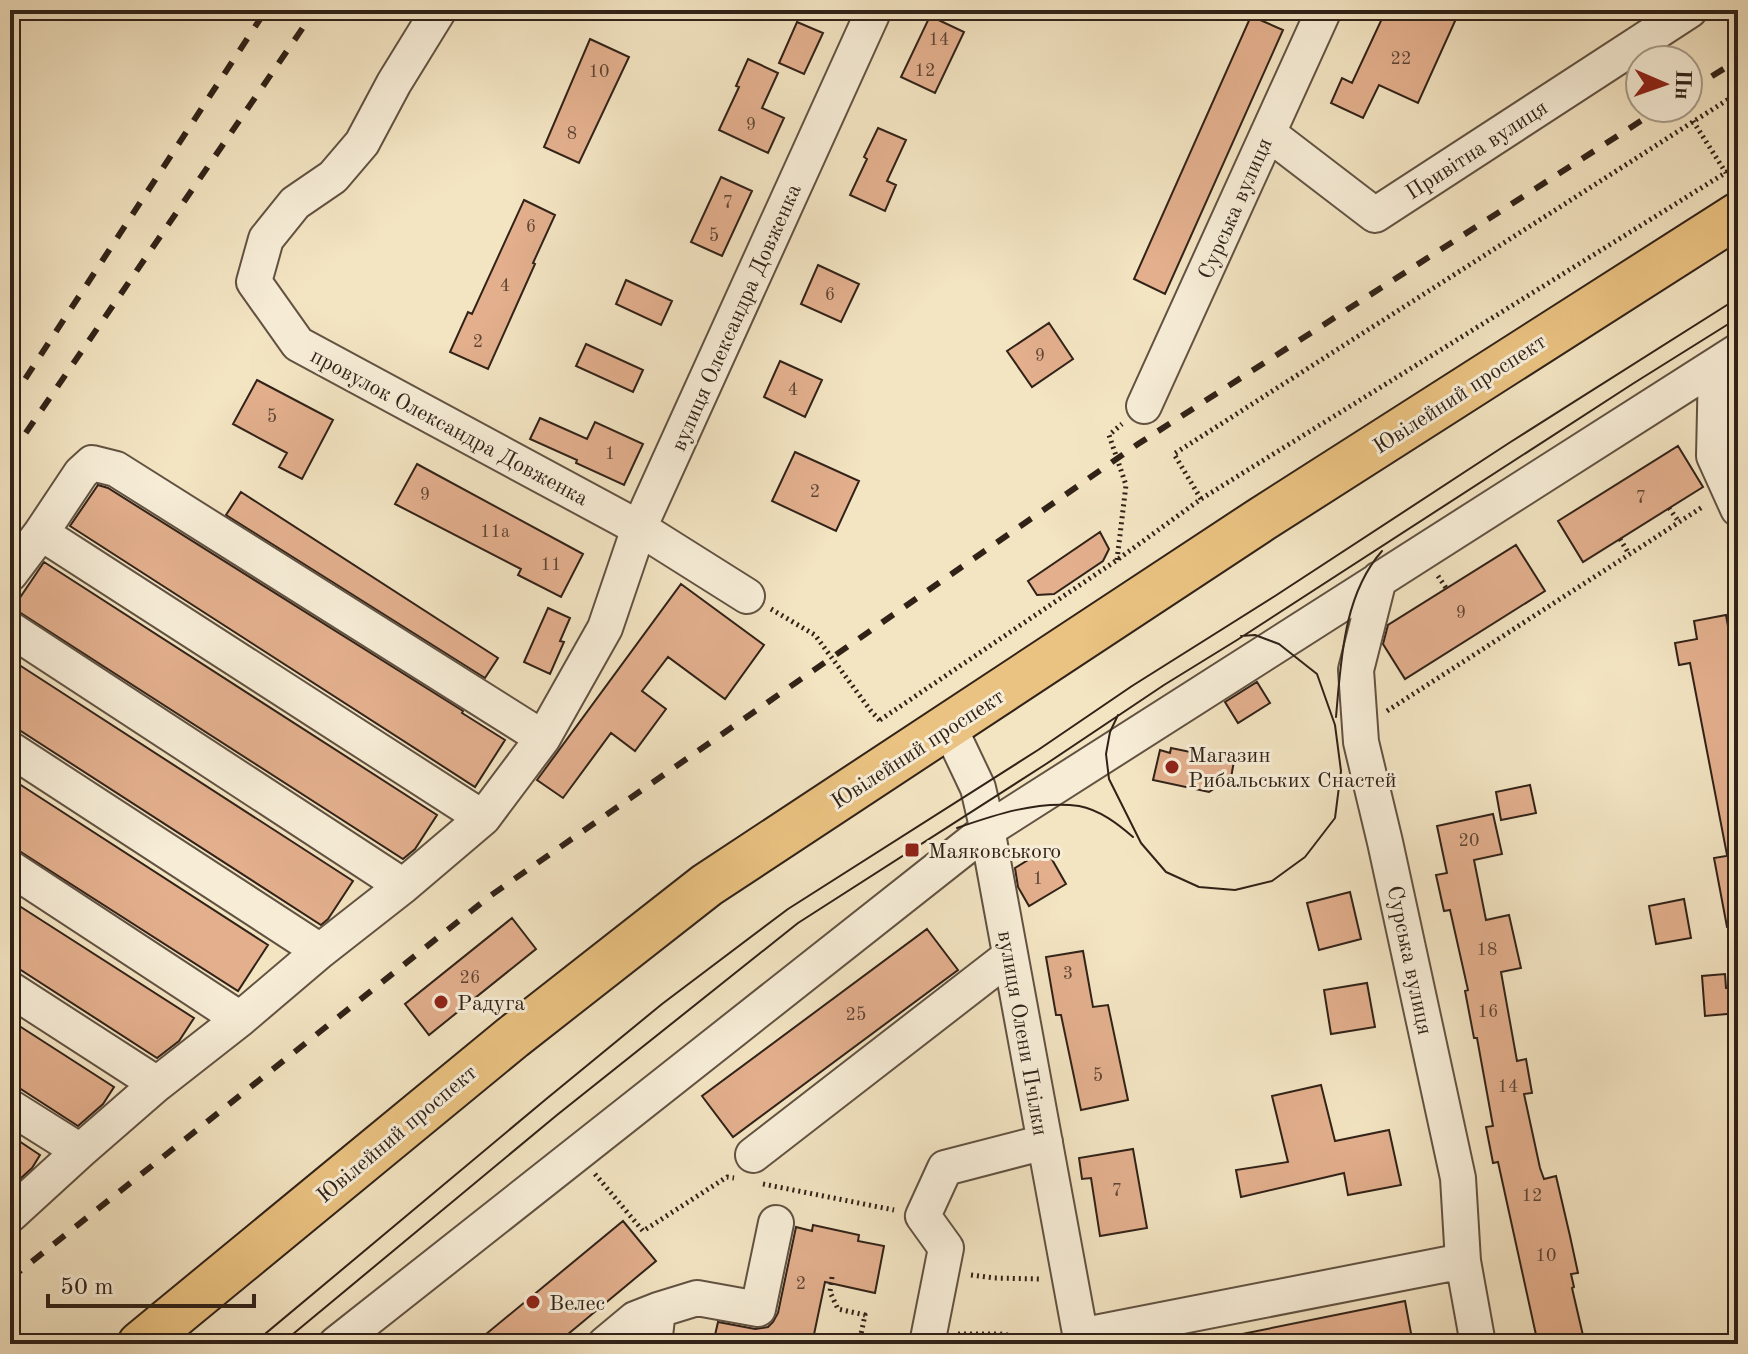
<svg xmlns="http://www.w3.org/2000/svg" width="1748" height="1354" viewBox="0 0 1748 1354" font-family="'Old Standard TT',serif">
	<rect width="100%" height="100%" fill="#f3e4c2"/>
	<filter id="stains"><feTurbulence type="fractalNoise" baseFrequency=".0025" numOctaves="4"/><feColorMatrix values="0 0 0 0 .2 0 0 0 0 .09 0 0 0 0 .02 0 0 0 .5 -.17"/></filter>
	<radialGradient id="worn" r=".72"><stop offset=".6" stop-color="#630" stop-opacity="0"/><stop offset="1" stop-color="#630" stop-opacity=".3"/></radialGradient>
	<path fill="#e3af8d" stroke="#312218" stroke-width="2" d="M 1386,10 L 1460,10 L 1418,103 L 1379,85 L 1363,118 L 1331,103 L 1342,78 L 1352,83 Z
		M 930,16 L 964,32 L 935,93 L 901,77 Z
		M 1251,16 L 1283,30 L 1165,294 L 1134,279 Z
		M 797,22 L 823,33 L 804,74 L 779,63 Z
		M 590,39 L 629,57 L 579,163 L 544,147 Z
		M 748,59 L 778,73 L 762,108 L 784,118 L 768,153 L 719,130 L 739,87 L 736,86 Z
		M 878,128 L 906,140 L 887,181 L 896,185 L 885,211 L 850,195 L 867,159 L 864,157 Z
		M 721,177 L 752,191 L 722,256 L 691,242 Z
		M 524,200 L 555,215 L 533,263 L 535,264 L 488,369 L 450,352 L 468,312 L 472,314 Z
		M 818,265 L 859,284 L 841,322 L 801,304 Z
		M 626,280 L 672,301 L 661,325 L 616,304 Z
		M 1049,323 L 1073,359 L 1032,387 L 1007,351 Z
		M 586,344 L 643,370 L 633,392 L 576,366 Z
		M 780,361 L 822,380 L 805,417 L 764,397 Z
		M 257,380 L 333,420 L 302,479 L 279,467 L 287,453 L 233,424 Z
		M 540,418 L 587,439 L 595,422 L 643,444 L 624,485 L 576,463 L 577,460 L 530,439 Z
		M 1678,446 L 1703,487 L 1583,562 L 1558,521 Z
		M 795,452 L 859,481 L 836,531 L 772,501 Z
		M 417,464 L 583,554 L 561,597 L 518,575 L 521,569 L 395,504 Z
		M 98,485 L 108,488 L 463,711 L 462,713 L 505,740 L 475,787 L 70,526 Z
		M 241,492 L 498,658 L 485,678 L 226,515 Z
		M 1100,532 L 1109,549 L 1103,561 L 1054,594 L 1037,595 L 1028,581 Z
		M 1516,545 L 1545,591 L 1405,679 L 1383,644 L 1388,625 Z
		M 44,562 L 437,815 L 415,849 L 403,859 L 13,608 Z
		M 681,584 L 764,645 L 725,699 L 668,657 L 642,691 L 666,709 L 635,751 L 611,733 L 563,798 L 537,780 Z
		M 548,608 L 570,618 L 560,641 L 564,642 L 550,674 L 524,662 Z
		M 1726,615 L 1738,681 L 1738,926 L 1727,927 L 1714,858 L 1738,854 L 1727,855 L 1690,663 L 1679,665 L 1675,643 L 1697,639 L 1694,621 Z
		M 10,659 L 353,881 L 328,919 L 321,925 L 10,724 Z
		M 1257,682 L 1270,703 L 1238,723 L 1225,702 Z
		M 1171,748 L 1234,761 L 1231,778 L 1209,792 L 1153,780 L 1160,750 L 1170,753 Z
		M 10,778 L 268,945 L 238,991 L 10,845 Z
		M 1530,785 L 1536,813 L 1501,820 L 1496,792 Z
		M 1493,814 L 1502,854 L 1474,860 L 1486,920 L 1509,915 L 1521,968 L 1501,972 L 1517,1061 L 1526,1059 L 1532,1093 L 1524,1094 L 1540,1168 L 1544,1179 L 1556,1176 L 1570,1236 L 1578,1273 L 1571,1274 L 1574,1287 L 1572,1288 L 1585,1344 L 1538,1344 L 1498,1162 L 1493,1163 L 1486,1127 L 1493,1126 L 1477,1038 L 1474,1038 L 1465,991 L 1468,990 L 1450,910 L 1444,911 L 1436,875 L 1447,873 L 1437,826 Z
		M 1046,849 L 1066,884 L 1029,906 L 1018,887 L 1015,868 Z
		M 1350,892 L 1361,939 L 1319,950 L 1307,903 Z
		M 1684,899 L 1691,938 L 1656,944 L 1649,906 Z
		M 10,900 L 194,1018 L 179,1041 L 157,1058 L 10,963 Z
		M 512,918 L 536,949 L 429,1035 L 405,1004 Z
		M 927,929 L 958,970 L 733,1137 L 702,1096 Z
		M 1083,951 L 1093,1007 L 1108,1005 L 1128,1100 L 1081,1110 L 1061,1015 L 1056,1015 L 1046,957 Z
		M 1725,974 L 1726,988 L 1738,987 L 1738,1013 L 1705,1016 L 1702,976 Z
		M 1367,983 L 1375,1027 L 1331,1034 L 1324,990 Z
		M 10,1020 L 114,1087 L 103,1104 L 78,1126 L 10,1082 Z
		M 1321,1085 L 1335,1141 L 1389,1130 L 1401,1185 L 1348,1195 L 1344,1173 L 1241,1197 L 1236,1170 L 1288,1162 L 1272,1096 Z
		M 10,1135 L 40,1155 L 32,1168 L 10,1188 Z
		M 1133,1149 L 1147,1228 L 1100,1236 L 1091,1178 L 1082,1179 L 1079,1158 Z
		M 623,1221 L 656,1261 L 579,1325 L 556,1344 L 474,1344 Z
		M 813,1225 L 859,1235 L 858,1241 L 884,1246 L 875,1293 L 825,1282 L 812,1344 L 713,1344 L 718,1322 L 755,1329 L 768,1327 L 773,1322 L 778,1313 L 796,1227 L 812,1231 Z
		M 1405,1301 L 1413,1344 L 1243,1344 L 1242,1334 Z"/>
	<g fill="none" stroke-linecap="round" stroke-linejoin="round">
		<g stroke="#625242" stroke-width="38">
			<path id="minor" d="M 439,10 L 394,83 L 362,143 L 333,177 L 295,203 L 266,239 L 254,282 L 298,344 L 639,528 L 747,596
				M 1268,133 L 1375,215 L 1690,10
				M 1716,365 L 1714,456 L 1738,509
				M 1144,406 L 1324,10
				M 41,533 L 483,818
				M 10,574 L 41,533 L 81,473 L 92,463 L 116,469 L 543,738
				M 1379,579 L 1356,670 L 1361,742 L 1385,842 L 1458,1178 L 1463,1261 L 1478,1344
				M 10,629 L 403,886
				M 949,727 L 978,788 L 985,818 L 1082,1344
				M 10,749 L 320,951
				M 10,868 L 240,1019
				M 10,989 L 157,1084
				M 10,1107 L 80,1151
				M 753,1155 L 1010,956
				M 10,1215 L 80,1151 L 157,1084 L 240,1019 L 320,951 L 403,886 L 483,818 L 543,738 L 605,628 L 639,528 L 874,10
				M 1080,1336 L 1463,1261
				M 336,1344 L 987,830 L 1738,351
				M 605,1344 L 635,1319 L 658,1310 L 697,1298 L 758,1309 L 776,1223
				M 654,1344 L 658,1310
				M 927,1344 L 946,1248 L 923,1216 L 945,1168 L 1045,1142"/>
		</g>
		<g stroke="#312218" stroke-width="48">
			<path id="major" d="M 140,1344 L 513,1037 L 707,885 L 1262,519 L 1738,215"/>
		</g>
		<path stroke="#312218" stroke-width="5" stroke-dasharray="2 4" stroke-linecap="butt" d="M 1693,121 L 1726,173
			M 1201,499 L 1174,454 L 1738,93
			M 1669,508 L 1679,522
			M 1620,539 L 1629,554
			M 1117,560 L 1126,485 L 1109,435 L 1122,424
			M 1438,576 L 1446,588
			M 771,609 L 815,635 L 871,711 L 882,723
			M 1387,711 L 1704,506
			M 880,720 L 1117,560 L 1201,499 L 1738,165
			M 595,1174 L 643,1231 L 727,1177 L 734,1178
			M 763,1184 L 894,1210
			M 971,1275 L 994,1278 L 1041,1279
			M 832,1277 L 830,1292 L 838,1309 L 865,1315 L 859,1344
			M 958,1334 L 1000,1334 L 1051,1340"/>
		<use href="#minor" stroke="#f7edd7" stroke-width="34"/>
		<use href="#major" stroke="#eac281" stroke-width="44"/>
		<path stroke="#312218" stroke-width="2" d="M 1118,715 L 1110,732 L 1106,754 L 1109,779 L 1141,843 L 1166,872 L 1199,887 L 1235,890 L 1272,881 L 1305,857 L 1335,818 L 1341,771 L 1335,725 L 1317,674 L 1279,644 L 1255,635 L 1241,636
			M 1336,717 C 1341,662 1343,595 1382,551
			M 957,828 C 994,815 1039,800 1079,806 C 1100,810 1118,824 1133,837
			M 253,1344 L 545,1100 L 662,1004 L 788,909 L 1038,750 L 1132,686 L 1275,596 L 1509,443 L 1738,298
			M 281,1344 L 557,1115 L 798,923 L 1046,764 L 1164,685 L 1237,640 L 1634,383 L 1738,318"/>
		<path stroke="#312218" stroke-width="6" stroke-dasharray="14 14" stroke-linecap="butt" d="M 1688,91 L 1738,60
			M 10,402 L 266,10
			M 10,456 L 315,10
			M 10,1279 L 490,896 L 1138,444 L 1661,108"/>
	</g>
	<g fill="#8f2418" stroke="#f7edd7" stroke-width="3">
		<circle cx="1172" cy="767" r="8"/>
		<rect x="904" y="842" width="16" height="16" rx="4"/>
		<circle cx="441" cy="1002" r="8"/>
		<circle cx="533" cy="1302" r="8"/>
	</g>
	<g text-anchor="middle" stroke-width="6" stroke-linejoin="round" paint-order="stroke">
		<g font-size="18" fill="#5e4535">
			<text x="939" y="45">14</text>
			<text x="1401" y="64">22</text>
			<text x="925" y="76">12</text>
			<text x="599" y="77">10</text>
			<text x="751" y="130">9</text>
			<text x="572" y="139">8</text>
			<text x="728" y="208">7</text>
			<text x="531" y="232">6</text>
			<text x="714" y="241">5</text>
			<text x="505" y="291">4</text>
			<text x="830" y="300">6</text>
			<text x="478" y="347">2</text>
			<text x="1040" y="361">9</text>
			<text x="793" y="395">4</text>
			<text x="272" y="422">5</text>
			<text x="610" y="459">1</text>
			<text x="815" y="497">2</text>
			<text x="425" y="500">9</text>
			<text x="1641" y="503">7</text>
			<text x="495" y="537">11а</text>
			<text x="551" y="570">11</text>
			<text x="1461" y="618">9</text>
			<text x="1469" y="846">20</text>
			<text x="1038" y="884">1</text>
			<text x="1487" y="955">18</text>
			<text x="1068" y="979">3</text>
			<text x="470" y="983">26</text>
			<text x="1488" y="1017">16</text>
			<text x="856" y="1020">25</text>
			<text x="1098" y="1081">5</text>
			<text x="1508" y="1092">14</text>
			<text x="1117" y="1196">7</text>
			<text x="1532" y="1201">12</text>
			<text x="1546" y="1261">10</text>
			<text x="801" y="1289">2</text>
		</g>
		<g font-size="22" fill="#312218" stroke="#f7edd7">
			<text transform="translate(1476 149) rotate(-33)" y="8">Привітна вулиця</text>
			<text transform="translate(1234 208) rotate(-66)" y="8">Сурська вулиця</text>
			<text transform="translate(735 317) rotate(-66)" y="8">вулиця Олександра Довженка</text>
			<text transform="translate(1459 393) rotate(-33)" y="8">Ювілейний проспект</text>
			<text transform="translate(450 426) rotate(28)" y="8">провулок Олександра Довженка</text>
			<text transform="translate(917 748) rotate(-33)" y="8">Ювілейний проспект</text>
			<text transform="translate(1411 960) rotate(78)" y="8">Сурська вулиця</text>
			<text transform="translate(1024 1033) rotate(80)" y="8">вулиця Олени Пчілки</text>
			<text transform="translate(396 1133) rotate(-40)" y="8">Ювілейний проспект</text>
		</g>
		<g font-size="22" fill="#312218" stroke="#f7edd7" text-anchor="start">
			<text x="1188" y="762">Магазин<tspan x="1188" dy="25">Рибальських Снастей</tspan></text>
			<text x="928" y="858">Маяковського</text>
			<text x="457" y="1010">Радуга</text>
			<text x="549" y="1310">Велес</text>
		</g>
	</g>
	<rect width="1748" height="1354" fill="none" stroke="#f3e4c2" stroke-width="40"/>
	<rect x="12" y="12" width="1724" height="1330" fill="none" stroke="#312218" stroke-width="4"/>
	<rect x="20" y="20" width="1708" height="1314" fill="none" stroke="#312218" stroke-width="2"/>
	<g transform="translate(1664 84) rotate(92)"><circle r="38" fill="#f7edd7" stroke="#a89c8b" stroke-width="2"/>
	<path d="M0-6L14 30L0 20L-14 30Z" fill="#8f2418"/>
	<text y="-12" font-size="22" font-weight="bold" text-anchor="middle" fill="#312218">Пн</text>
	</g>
	<path d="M48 1294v12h206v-12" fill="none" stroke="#312218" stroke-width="4"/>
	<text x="60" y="1294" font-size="24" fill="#312218" stroke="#f7edd7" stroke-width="6" paint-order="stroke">50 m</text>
	<rect width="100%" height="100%" filter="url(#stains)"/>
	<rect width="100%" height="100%" fill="url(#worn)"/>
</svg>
